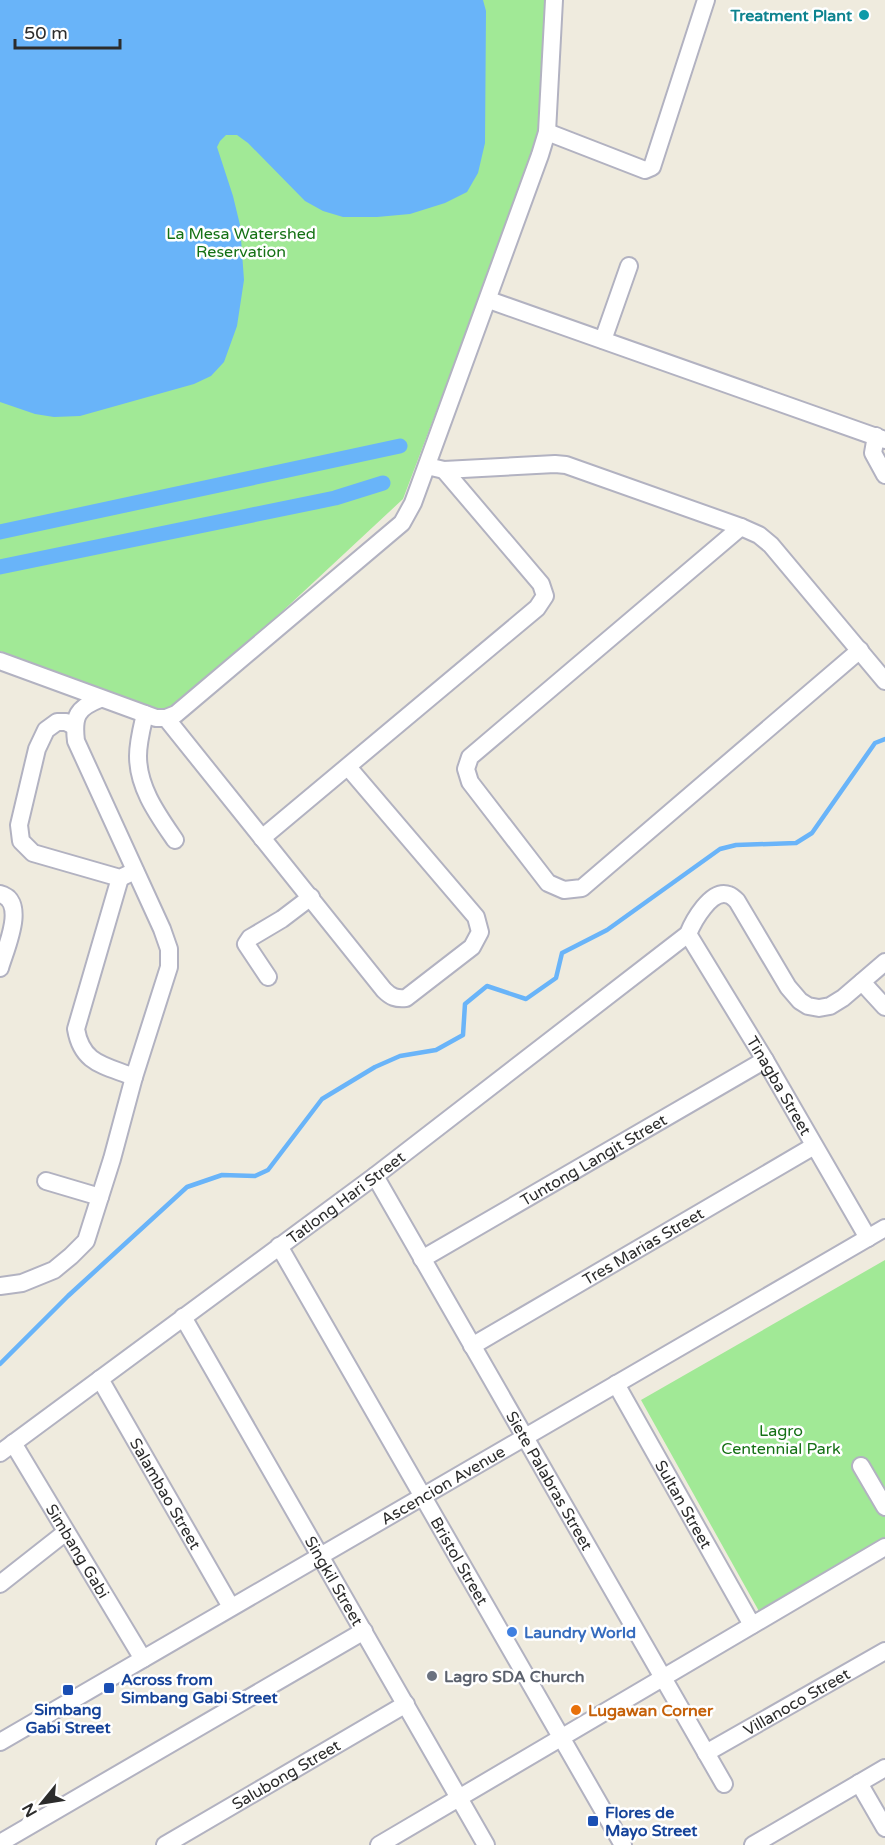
<svg xmlns="http://www.w3.org/2000/svg" width="885" height="1845" viewBox="0 0 885 1845" font-family="'Varela Round',sans-serif">
	<rect width="100%" height="100%" fill="#efebde"/>
	<path fill="#a1e996" d="M 0,0 L 551,0 L 545,125 L 403,499 L 171,715 L 0,651 Z
		M 885,1260 L 885,1540 L 760,1613 L 641,1400 Z"/>
	<path fill="#69b4f9" d="M 0,0 L 483,0 L 486,11 L 485,143 L 478,173 L 467,192 L 445,203 L 410,214 L 377,217 L 343,217 L 323,211 L 305,201 L 248,143 L 237,135 L 226,135 L 220,141 L 217,147 L 233,196 L 240,225 L 244,280 L 237,326 L 224,362 L 211,376 L 194,384 L 80,416 L 54,417 L 35,414 L 0,402 Z"/>
	<g fill="none" stroke-linecap="round" stroke-linejoin="round">
		<path stroke="#69b4f9" stroke-width="4.5" d="M 0,1364 L 68,1296 L 187,1187 L 222,1175 L 255,1176 L 268,1170 L 322,1099 L 375,1067 L 400,1056 L 436,1050 L 463,1035 L 465,1004 L 487,986 L 526,999 L 556,978 L 562,953 L 607,930 L 720,849 L 736,845 L 796,843 L 812,833 L 875,743 L 885,739"/>
		<path stroke="#69b4f9" stroke-width="15" d="M 0,532 L 400,446
			M 0,567 L 335,498 L 383,483"/>
		<g stroke="#b2b2c1" stroke-width="20">
			<g id="minor">
				<path d="M 547,132 L 645,170 L 652,167 L 706,0"/>
				<path d="M 489,300 L 885,440"/>
				<path d="M 603,340 L 629,266"/>
				<path d="M 876,436 L 873,453 L 885,475"/>
				<path d="M 427,466 L 444,470 L 555,464 L 566,465 L 741,527 L 759,535 L 771,545 L 885,681"/>
				<path d="M 741,527 L 470,757 L 466,769 L 470,782 L 548,883 L 564,890 L 582,888 L 860,650"/>
				<path d="M 0,661 L 156,718 L 166,718 L 176,714 L 402,523 L 413,503 L 540,155 L 547,132 L 554,0"/>
				<path d="M 145,714 C 142,727 138,742 138,756 C 138,788 158,815 175,840"/>
				<path d="M 166,718 L 384,990 C 391,997 396,999 406,998 L 472,947 L 480,932 L 476,917 L 348,767"/>
				<path d="M 74,726 L 66,722 L 57,722 L 46,730 L 37,749 L 19,825 L 21,841 L 33,853 L 120,878 L 135,871"/>
				<path d="M 262,838 L 537,608 L 545,596 L 541,584 L 444,470"/>
				<path d="M 120,878 L 76,1029 C 82,1064 104,1065 134,1077"/>
				<path d="M 0,894 C 28,901 5,950 0,968"/>
				<path id="s1" d="M 688,934 L 765,1060 L 868,1238"/>
				<path d="M 268,977 L 246,944 L 250,938 L 282,919 L 311,897"/>
				<path d="M 862,982 L 885,1007"/>
				<path id="s2" d="M 375,1176 L 724,1784"/>
				<path d="M 46,1181 L 100,1197"/>
				<path id="s3" d="M 279,1246 L 623,1845"/>
				<path id="s4" d="M 422,1259 L 765,1060"/>
				<path d="M 0,1286 L 22,1283 L 54,1270 L 71,1256 L 86,1241 L 112,1159 L 134,1077 L 169,967 L 169,949 L 162,929 L 76,741 C 73,716 77,708 100,699"/>
				<path id="s5" d="M 183,1317 L 486,1845"/>
				<path id="s6" d="M 472,1346 L 814,1146"/>
				<path id="s7" d="M 100,1379 L 231,1607"/>
				<path id="s8" d="M 616,1384 L 752,1625"/>
				<path id="s9" d="M 13,1443 L 143,1659"/>
				<path id="s10" d="M 0,1453 L 375,1176 L 688,934 C 693,922 711,888 729,895 C 732,896 735,899 737,901 L 788,987 L 800,1001 L 808,1006 L 819,1008 L 830,1006 L 843,998 L 885,962"/>
				<path d="M 861,1466 L 885,1507"/>
				<path d="M 0,1584 L 66,1532"/>
				<path id="s11" d="M 0,1742 L 885,1228"/>
				<path id="s12" d="M 706,1753 L 885,1651"/>
				<path d="M 859,1783 L 885,1828"/>
				<path d="M 0,1843 L 364,1631"/>
				<path id="s13" d="M 165,1845 L 406,1704"/>
				<path d="M 379,1845 L 885,1547"/>
				<path d="M 753,1845 L 885,1768"/>
			</g>
		</g>
		<use href="#minor" stroke="#fff" stroke-width="16"/>
	</g>
	<circle fill="#0f9aa8" stroke="#fff" stroke-width="2" cx="864" cy="15" r="6"/>
	<circle fill="#3f7fe0" stroke="#fff" stroke-width="2" cx="512" cy="1632" r="6"/>
	<circle fill="#6b7280" stroke="#fff" stroke-width="2" cx="432" cy="1676" r="6"/>
	<g fill="#1a4fb4" stroke="#fff" stroke-width="2">
		<rect x="103" y="1682" width="12" height="12" rx="3"/>
		<rect x="62" y="1684" width="12" height="12" rx="3"/>
		<rect x="587" y="1815" width="12" height="12" rx="3"/>
	</g>
	<circle fill="#e8710a" stroke="#fff" stroke-width="2" cx="576" cy="1710" r="6"/>
	<g text-anchor="middle" stroke-width="5" stroke-linejoin="round" paint-order="stroke">
		<g font-size="16" font-weight="bold" fill="#0d838f" stroke="#fff" text-anchor="end">
			<text x="852" y="21">Treatment Plant</text>
		</g>
		<g font-size="16" fill="#157115" stroke="#fff">
			<text x="241" y="239">La Mesa Watershed<tspan x="241" dy="18">Reservation</tspan></text>
			<text x="781" y="1436">Lagro<tspan x="781" dy="18">Centennial Park</tspan></text>
		</g>
		<g font-size="16" fill="#2c2c2c" stroke="#fff">
			<text dy="6" stroke="none"><textPath href="#s1" startOffset="177">Tinagba Street</textPath></text>
			<text dy="6" stroke="none"><textPath href="#s4" startOffset="198">Tuntong Langit Street</textPath></text>
			<text dy="6" stroke="none"><textPath href="#s10" startOffset="430">Tatlong Hari Street</textPath></text>
			<text dy="6" stroke="none"><textPath href="#s6" startOffset="198">Tres Marias Street</textPath></text>
			<text dy="6" stroke="none"><textPath href="#s2" startOffset="351">Siete Palabras Street</textPath></text>
			<text dy="6" stroke="none"><textPath href="#s11" startOffset="512">Ascencion Avenue</textPath></text>
			<text dy="6" stroke="none"><textPath href="#s7" startOffset="132">Salambao Street</textPath></text>
			<text dy="6" stroke="none"><textPath href="#s8" startOffset="138">Sultan Street</textPath></text>
			<text dy="6" stroke="none"><textPath href="#s9" startOffset="126">Simbang Gabi</textPath></text>
			<text dy="6" stroke="none"><textPath href="#s3" startOffset="363">Bristol Street</textPath></text>
			<text dy="6" stroke="none"><textPath href="#s5" startOffset="304">Singkil Street</textPath></text>
			<text dy="6" stroke="none"><textPath href="#s12" startOffset="104">Villanoco Street</textPath></text>
			<text dy="6" stroke="none"><textPath href="#s13" startOffset="140">Salubong Street</textPath></text>
		</g>
		<g font-size="16" font-weight="bold" fill="#366cbe" stroke="#fff" text-anchor="start">
			<text x="524" y="1638">Laundry World</text>
		</g>
		<g font-size="16" font-weight="bold" fill="#5b616d" stroke="#fff" text-anchor="start">
			<text x="444" y="1682">Lagro SDA Church</text>
		</g>
		<g font-size="16" font-weight="bold" fill="#164399" stroke="#fff" text-anchor="start">
			<text x="121" y="1685">Across from<tspan x="121" dy="18">Simbang Gabi Street</tspan></text>
			<text x="68" y="1715" text-anchor="middle">Simbang<tspan x="68" dy="18">Gabi Street</tspan></text>
			<text x="605" y="1818">Flores de<tspan x="605" dy="18">Mayo Street</tspan></text>
		</g>
		<g font-size="16" font-weight="bold" fill="#c56008" stroke="#fff" text-anchor="start">
			<text x="588" y="1716">Lugawan Corner</text>
		</g>
	</g>
	<g transform="translate(42 1803) rotate(240)" stroke="#ffffff" stroke-width="4.5" paint-order="stroke">
	<path d="M0-4.5L10 22L0 15L-10 22Z" fill="#2c2c2c"/>
	<text y="-9" font-size="16" font-weight="bold" text-anchor="middle" fill="#2c2c2c">N</text>
	</g>
	<path d="M15 39v9h105v-9" fill="none" stroke="#2c2c2c" stroke-width="3"/>
	<text x="24" y="39" font-size="18" fill="#2c2c2c" stroke="#ffffff" stroke-width="4.5" paint-order="stroke">50 m</text>
</svg>
